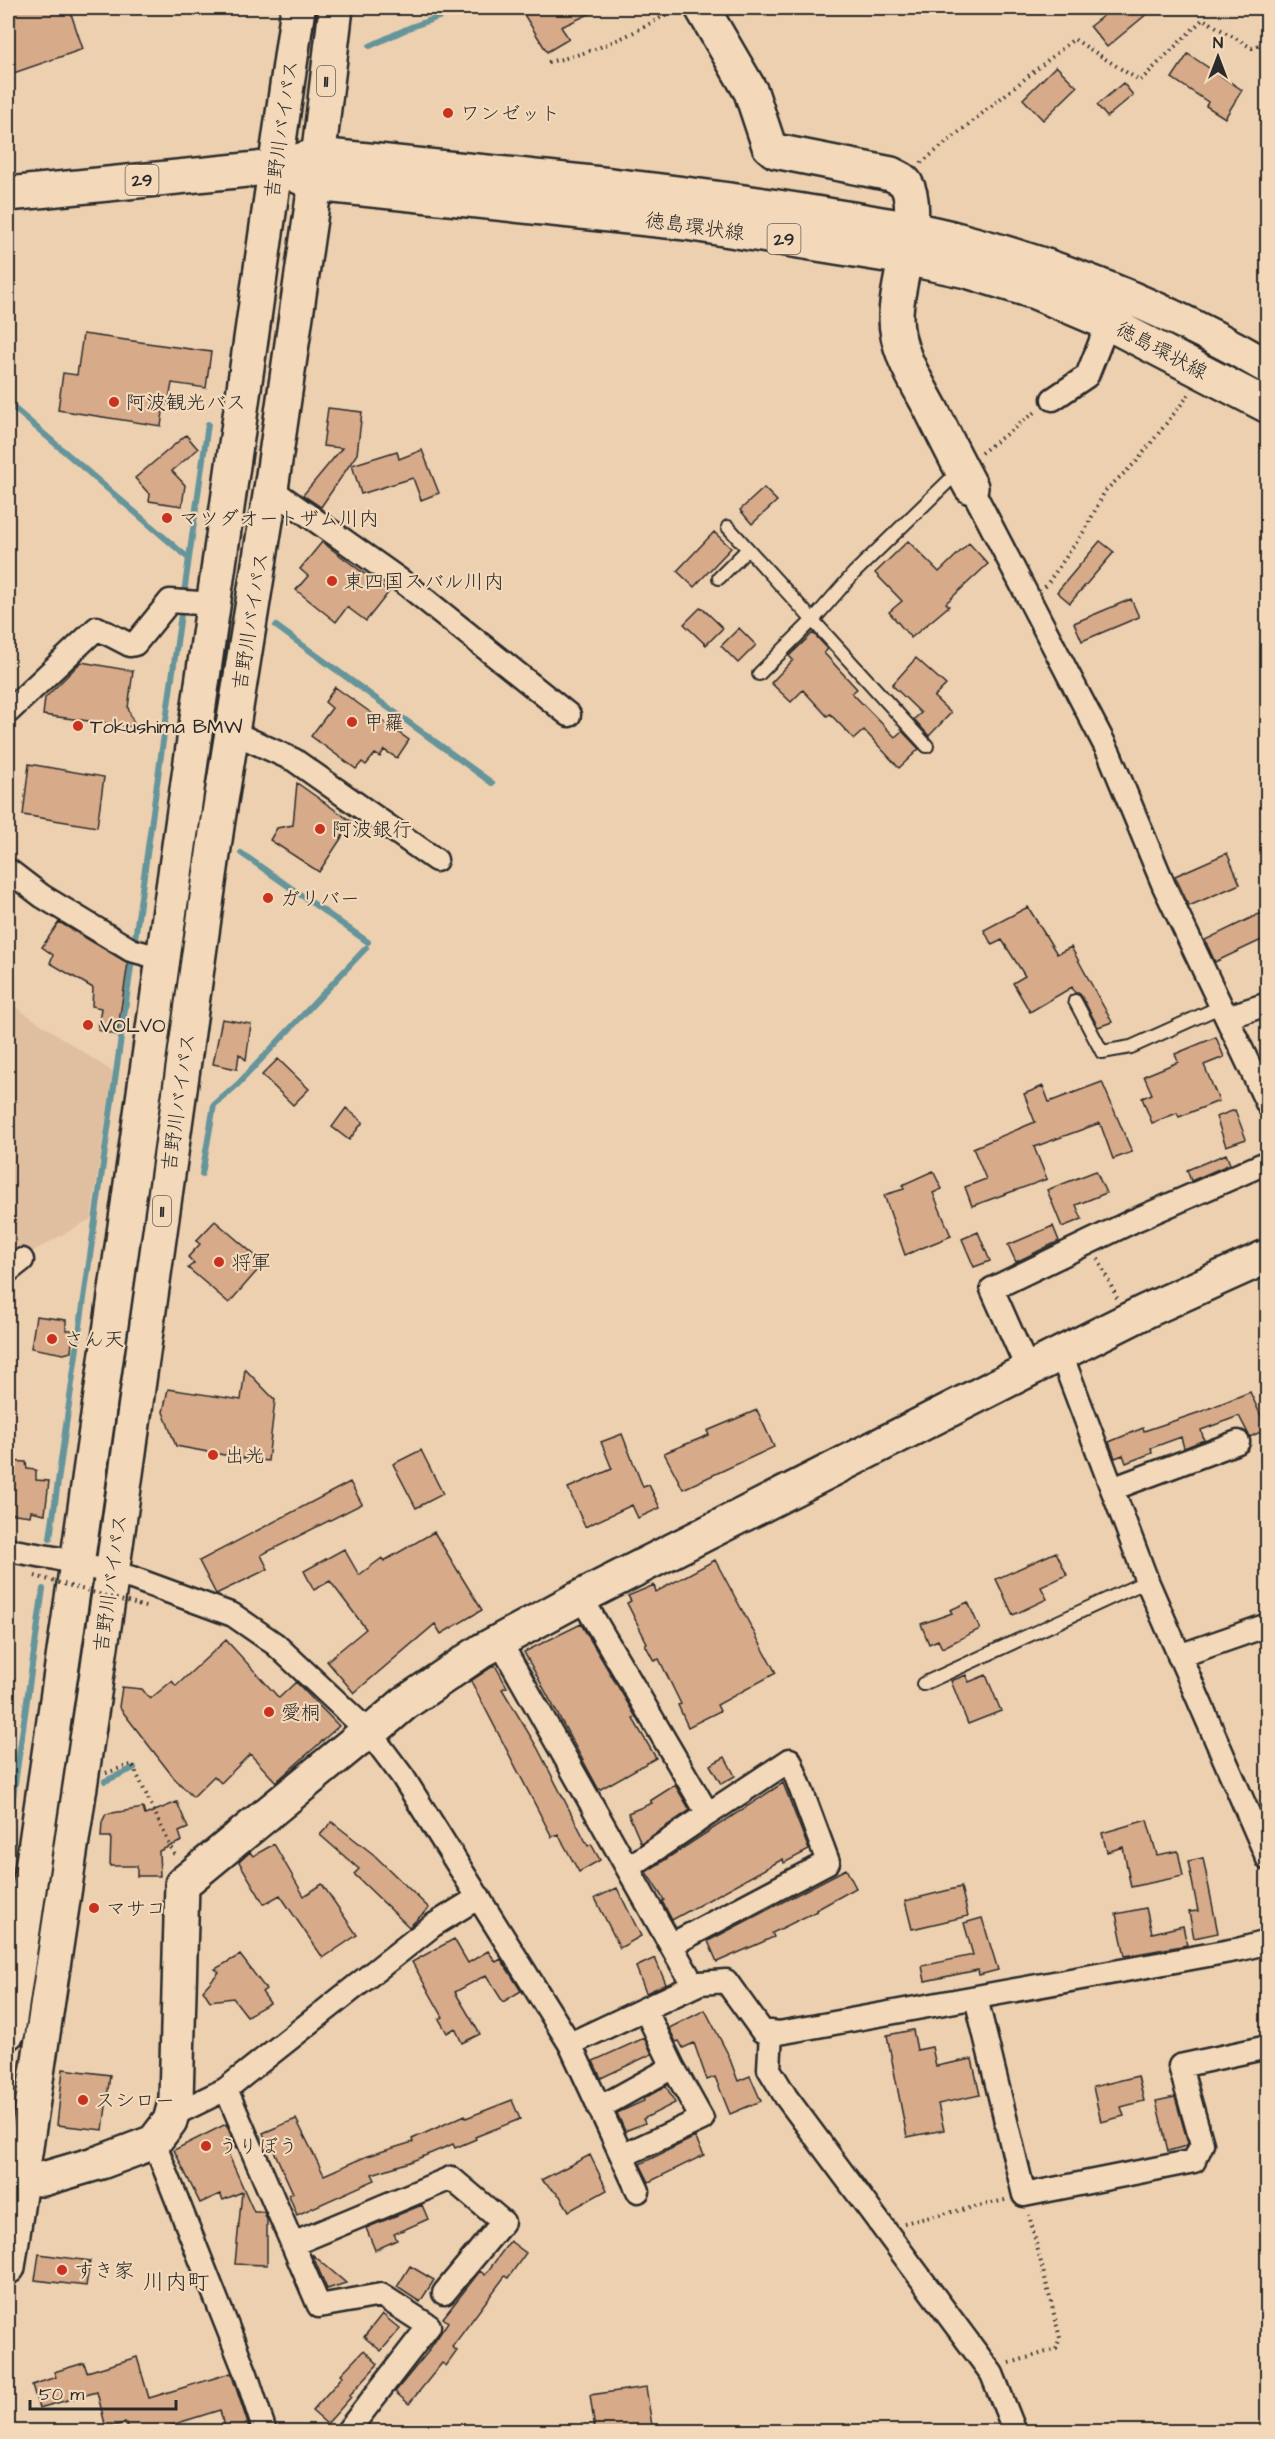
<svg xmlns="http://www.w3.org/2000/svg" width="1275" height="2439" viewBox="0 0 1275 2439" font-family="'Architects Daughter','Klee One',sans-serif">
	<rect width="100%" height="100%" fill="#edd0b0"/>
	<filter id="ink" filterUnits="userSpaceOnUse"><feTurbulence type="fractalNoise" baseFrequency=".0167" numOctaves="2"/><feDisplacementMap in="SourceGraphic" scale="12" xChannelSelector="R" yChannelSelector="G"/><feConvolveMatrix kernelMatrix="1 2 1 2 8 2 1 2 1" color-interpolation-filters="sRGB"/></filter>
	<g filter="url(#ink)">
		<path fill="#dfbf9f" d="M 8,1002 L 113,1072 L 91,1219 L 28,1254 L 8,1240 Z"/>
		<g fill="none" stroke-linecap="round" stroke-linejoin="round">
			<path stroke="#65959b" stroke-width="6" d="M 370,46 L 411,27 L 464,8
				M 8,403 L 187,557
				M 276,626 L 492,783
				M 241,853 L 368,942
				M 202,1174 L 214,1105 L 238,1084 L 366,948
				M 50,1538 L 208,424
				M 105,1781 L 134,1768
				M 8,1832 L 43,1589"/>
		</g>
		<path fill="#d7aa89" stroke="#2b2b2b" stroke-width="1.5" d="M 8,8 L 69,8 L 83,49 L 8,75 Z
			M 520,8 L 602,8 L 561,27 L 569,39 L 547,52 Z
			M 1113,8 L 1154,8 L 1107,47 L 1090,26 Z
			M 1188,54 L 1242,90 L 1225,118 L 1206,106 L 1208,102 L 1172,78 Z
			M 1056,66 L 1077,87 L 1043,120 L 1023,99 Z
			M 1123,83 L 1133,95 L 1107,117 L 1097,105 Z
			M 83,334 L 211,352 L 206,388 L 172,383 L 168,405 L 164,405 L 161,426 L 58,410 L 63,373 L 77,375 Z
			M 328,408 L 362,412 L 357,454 L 321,507 L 303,495 L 342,448 L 323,446 Z
			M 186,435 L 198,449 L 172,471 L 185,485 L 182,506 L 149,501 L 150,495 L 135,478 Z
			M 422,450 L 439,493 L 421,500 L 413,478 L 361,494 L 352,465 L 397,451 L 399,459 Z
			M 764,488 L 777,501 L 752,524 L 740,510 Z
			M 714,532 L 731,548 L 694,587 L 677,571 Z
			M 908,541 L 939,572 L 969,543 L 988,564 L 946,603 L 949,606 L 911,638 L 889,612 L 902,601 L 875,573 Z
			M 1100,541 L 1114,552 L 1070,603 L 1057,592 Z
			M 322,542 L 389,592 L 366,621 L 347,607 L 336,622 L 296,590 L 308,576 L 300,569 Z
			M 1131,599 L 1139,617 L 1082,641 L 1074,623 Z
			M 701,607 L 723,628 L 706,645 L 684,624 Z
			M 739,628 L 756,645 L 738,663 L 721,646 Z
			M 813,633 L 828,649 L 824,653 L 857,689 L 852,693 L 895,737 L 902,731 L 919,749 L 899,768 L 864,730 L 854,739 L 830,714 L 827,716 L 803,690 L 791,702 L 771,683 L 793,660 L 789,656 Z
			M 916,658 L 946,685 L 934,697 L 951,713 L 929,736 L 914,719 L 921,713 L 892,685 Z
			M 81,662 L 133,671 L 128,708 L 135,727 L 43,715 L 45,698 Z
			M 335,687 L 409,740 L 397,758 L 384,750 L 380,757 L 375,754 L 366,765 L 362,762 L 356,769 L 311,736 L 332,708 L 325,702 Z
			M 29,764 L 104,777 L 97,827 L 23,815 Z
			M 297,783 L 352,822 L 319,872 L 270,840 L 277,828 L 293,825 Z
			M 1227,853 L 1240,884 L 1189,906 L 1175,876 Z
			M 1028,907 L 1057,954 L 1071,947 L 1112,1022 L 1098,1027 L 1082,997 L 1079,993 L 1075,993 L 1072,987 L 1030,1012 L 1013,983 L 1025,976 L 1002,940 L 992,945 L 984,930 Z
			M 1261,913 L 1268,926 L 1268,937 L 1215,962 L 1205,940 Z
			M 59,922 L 128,963 L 117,1035 L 98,1030 L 101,1008 L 92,1006 L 93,988 L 50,963 L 53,955 L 42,947 Z
			M 222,1019 L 251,1024 L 246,1060 L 239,1054 L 237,1069 L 213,1064 Z
			M 1216,1037 L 1224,1057 L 1204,1065 L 1219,1101 L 1179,1117 L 1177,1113 L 1152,1123 L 1142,1098 L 1152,1094 L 1144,1076 L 1178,1062 L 1175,1054 Z
			M 278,1059 L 309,1089 L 293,1105 L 262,1075 Z
			M 1102,1082 L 1132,1152 L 1113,1159 L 1100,1123 L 1034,1147 L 1047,1179 L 972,1206 L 965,1187 L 986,1179 L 973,1148 L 1035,1122 L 1024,1094 L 1043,1086 L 1049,1102 Z
			M 346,1108 L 363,1122 L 349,1140 L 332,1127 Z
			M 1235,1110 L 1246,1139 L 1226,1146 L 1216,1117 Z
			M 1226,1154 L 1230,1164 L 1191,1181 L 1187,1170 Z
			M 933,1171 L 942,1189 L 933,1193 L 951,1236 L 905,1255 L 884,1195 L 904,1189 L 902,1185 Z
			M 1096,1171 L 1106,1193 L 1076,1205 L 1082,1219 L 1062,1227 L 1047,1190 Z
			M 215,1221 L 264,1263 L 229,1303 L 188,1268 L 194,1263 L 188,1257 L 200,1244 L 196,1241 Z
			M 1053,1226 L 1059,1241 L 1016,1262 L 1008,1245 Z
			M 978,1232 L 990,1261 L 974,1267 L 962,1239 Z
			M 36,1316 L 66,1320 L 66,1330 L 73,1330 L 71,1352 L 64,1354 L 31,1348 Z
			M 245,1369 L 275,1400 L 268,1461 L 235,1457 L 176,1446 L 163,1412 L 168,1389 L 241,1400 Z
			M 1250,1392 L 1267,1429 L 1250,1437 L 1239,1416 L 1201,1430 L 1204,1440 L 1184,1448 L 1181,1437 L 1151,1448 L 1152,1453 L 1126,1463 L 1123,1455 L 1115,1458 L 1109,1442 L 1143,1428 L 1144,1431 L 1200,1412 Z
			M 757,1410 L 774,1447 L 683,1489 L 664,1453 L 709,1435 L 707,1431 Z
			M 622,1434 L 643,1487 L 649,1485 L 660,1508 L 638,1518 L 632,1505 L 585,1527 L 568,1488 L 612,1469 L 601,1442 Z
			M 421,1450 L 443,1494 L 416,1508 L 393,1464 Z
			M 8,1461 L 26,1462 L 27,1469 L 36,1470 L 36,1480 L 49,1481 L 45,1514 L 31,1511 L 30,1516 L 8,1513 Z
			M 350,1482 L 362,1504 L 261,1555 L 268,1569 L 216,1594 L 199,1561 Z
			M 434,1532 L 482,1610 L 441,1634 L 435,1624 L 354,1693 L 327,1661 L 366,1629 L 330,1581 L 314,1590 L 304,1571 L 344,1549 L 359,1575 L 382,1558 L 384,1561 Z
			M 1056,1552 L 1067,1575 L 1041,1587 L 1047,1599 L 1013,1615 L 996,1579 Z
			M 715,1560 L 776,1673 L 717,1705 L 720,1711 L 688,1727 L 678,1705 L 681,1704 L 659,1659 L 654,1661 L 645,1644 L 647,1643 L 627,1603 L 631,1601 L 628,1596 L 654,1585 L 656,1592 Z
			M 968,1602 L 980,1629 L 942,1648 L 938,1640 L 929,1644 L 921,1624 L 952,1613 L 950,1610 Z
			M 581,1624 L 636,1717 L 633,1719 L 656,1758 L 599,1790 L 524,1652 Z
			M 226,1640 L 279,1698 L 296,1682 L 339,1726 L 276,1782 L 250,1754 L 221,1783 L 214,1776 L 193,1797 L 174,1778 L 119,1707 L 122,1687 L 142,1689 L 150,1699 L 172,1681 L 176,1686 Z
			M 495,1665 L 507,1687 L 502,1689 L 537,1747 L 588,1846 L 591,1844 L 600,1860 L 579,1872 L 558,1834 L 552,1837 L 471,1681 Z
			M 966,1675 L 969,1682 L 986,1675 L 1001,1711 L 968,1724 L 951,1681 Z
			M 725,1757 L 735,1776 L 721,1784 L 710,1765 Z
			M 783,1783 L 809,1850 L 784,1863 L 783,1859 L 672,1920 L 662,1901 L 664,1900 L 646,1872 Z
			M 675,1785 L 690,1810 L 641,1843 L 628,1813 L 652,1803 L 650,1801 Z
			M 177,1802 L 188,1828 L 179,1832 L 182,1841 L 159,1851 L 160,1876 L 137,1876 L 137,1866 L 110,1866 L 111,1837 L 101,1837 L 102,1822 L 106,1814 L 143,1808 L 145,1815 Z
			M 1147,1820 L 1157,1855 L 1178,1851 L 1183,1876 L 1131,1887 L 1123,1847 L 1107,1852 L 1102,1833 Z
			M 332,1822 L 373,1854 L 429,1908 L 409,1927 L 354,1874 L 359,1869 L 320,1835 Z
			M 274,1844 L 304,1896 L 322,1884 L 357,1935 L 323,1958 L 280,1895 L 264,1904 L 239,1862 L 250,1852 L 253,1856 Z
			M 1203,1858 L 1218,1933 L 1194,1938 L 1189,1912 L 1198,1911 L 1188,1861 Z
			M 846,1869 L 856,1888 L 816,1910 L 817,1911 L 772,1933 L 774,1937 L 717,1962 L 708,1941 Z
			M 961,1887 L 968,1916 L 912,1929 L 905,1901 Z
			M 617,1888 L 641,1936 L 620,1948 L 595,1898 Z
			M 1146,1908 L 1152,1933 L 1183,1926 L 1187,1945 L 1125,1956 L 1116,1914 Z
			M 982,1918 L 998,1970 L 979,1975 L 978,1970 L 925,1981 L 922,1966 L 973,1955 L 964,1923 Z
			M 454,1939 L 468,1963 L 488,1951 L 496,1962 L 501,1959 L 521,1991 L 503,2002 L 486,1975 L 455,1992 L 480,2034 L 462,2043 L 455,2028 L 447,2033 L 439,2019 L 443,2017 L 412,1962 Z
			M 240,1955 L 266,1989 L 262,1992 L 270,2003 L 247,2016 L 233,1998 L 210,2001 L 203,1990 L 219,1972 L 215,1969 Z
			M 655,1958 L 666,1984 L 646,1993 L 636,1967 Z
			M 705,2010 L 728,2054 L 738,2081 L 750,2076 L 761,2101 L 730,2114 L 715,2077 L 707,2080 L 694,2043 L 683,2048 L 679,2041 L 676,2042 L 669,2028 Z
			M 913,2030 L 917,2050 L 932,2047 L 936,2066 L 972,2059 L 980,2095 L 938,2104 L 944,2130 L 907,2137 L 887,2035 Z
			M 644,2038 L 652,2054 L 601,2078 L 593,2061 Z
			M 63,2069 L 110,2075 L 103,2130 L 57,2125 Z
			M 1138,2076 L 1144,2101 L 1121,2107 L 1124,2116 L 1101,2122 L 1093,2087 Z
			M 666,2086 L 675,2103 L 643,2119 L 645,2123 L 625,2131 L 617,2113 L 644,2101 L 643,2099 Z
			M 1175,2097 L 1188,2143 L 1186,2146 L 1168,2151 L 1156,2101 Z
			M 512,2100 L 520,2119 L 475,2137 L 476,2139 L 455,2148 L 453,2144 L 410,2162 L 372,2174 L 375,2180 L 297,2215 L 289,2195 L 293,2193 L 273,2149 L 270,2150 L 263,2133 L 296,2119 L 324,2175 L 367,2156 L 413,2142 L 412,2139 L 465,2115 L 466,2118 Z
			M 226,2124 L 236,2147 L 227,2151 L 254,2212 L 264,2212 L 267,2220 L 267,2265 L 235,2264 L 242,2192 L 223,2200 L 220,2194 L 200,2203 L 174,2150 Z
			M 695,2137 L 704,2155 L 649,2182 L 640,2164 Z
			M 590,2155 L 607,2190 L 569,2211 L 560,2196 L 541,2180 Z
			M 422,2205 L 428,2219 L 394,2234 L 397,2240 L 375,2250 L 366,2228 Z
			M 510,2241 L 526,2253 L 508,2278 L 505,2276 L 452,2347 L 457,2351 L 446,2366 L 442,2363 L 409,2404 L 395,2392 L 427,2353 L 448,2322 L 443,2318 L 480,2271 L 485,2275 Z
			M 39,2254 L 90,2261 L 86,2286 L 35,2280 Z
			M 312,2254 L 346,2283 L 327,2289 Z
			M 410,2266 L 434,2280 L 420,2302 L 397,2287 Z
			M 382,2314 L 400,2329 L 381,2351 L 364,2337 Z
			M 364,2350 L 378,2364 L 349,2396 L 351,2397 L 327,2424 L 312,2411 L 343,2376 L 341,2374 Z
			M 137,2357 L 149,2398 L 231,2373 L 250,2430 L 225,2432 L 220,2410 L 149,2432 L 129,2432 L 126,2423 L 106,2428 L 97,2392 L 39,2408 L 32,2385 L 56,2377 L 54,2372 L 84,2363 L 87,2372 Z
			M 646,2387 L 653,2432 L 595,2430 L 590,2395 Z"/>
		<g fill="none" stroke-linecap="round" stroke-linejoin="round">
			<g stroke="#2b2b2b" stroke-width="16">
				<path id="lane" d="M 728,527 L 927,746
					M 719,578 L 748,549
					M 759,674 L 813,620 L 854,573 L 960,470
					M 1075,1001 L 1102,1052 L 1131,1047 L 1222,1006
					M 923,1684 L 1147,1581"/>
			</g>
			<g stroke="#2b2b2b" stroke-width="27">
				<path id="street" d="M 1053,399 L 1087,376 L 1108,323
					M 971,487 L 1109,753 L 1164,886 L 1268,1105
					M 271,489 L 407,585 L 569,715
					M 8,712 L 97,628 L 130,645 L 135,644 L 170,601 L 214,604
					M 232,732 L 294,760 L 436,860
					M 8,870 L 42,896 L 131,950 L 164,959
					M 1227,1017 L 1268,1004
					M 8,1271 L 22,1260
					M 1061,1354 L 1147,1581 L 1268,1859
					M 1028,1370 L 992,1289 L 1133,1221 L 1268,1162
					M 1112,1489 L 1238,1442
					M 8,1550 L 55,1558 L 132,1578 L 233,1615 L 275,1644 L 370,1733 L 403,1777 L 570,2044 L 700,1983 L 726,1981 L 762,2031 L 779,2033 L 1241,1949 L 1268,1942
					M 581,1597 L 708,1814 L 628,1868
					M 500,1642 L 694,1986
					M 1179,1656 L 1268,1625
					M 671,1945 L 828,1862 L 790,1760 L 708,1814
					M 976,1998 L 1024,2195 L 1194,2161 L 1202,2144 L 1180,2066 L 1268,2047
					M 645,2009 L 673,2067
					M 771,2032 L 769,2069 L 786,2097 L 992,2374 L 1015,2432
					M 570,2044 L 638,2191
					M 226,2089 L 319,2306 L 381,2295 L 429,2326 L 347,2432
					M 599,2108 L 673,2067 L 702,2119 L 622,2156
					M 171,2116 L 226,2089 L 432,1926 L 479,1897
					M 154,2142 L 246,2374 L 265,2432
					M 293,2244 L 451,2178 L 503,2222 L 444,2293"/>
			</g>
			<g stroke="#2b2b2b" stroke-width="38">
				<path id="secondary" d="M 702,8 L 751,92 L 769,146 L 775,151 L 891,174 C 897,177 903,179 906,184 C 923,211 896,283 896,315 C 895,349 916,381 931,409 C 944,435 957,461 971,487
					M 20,2178 L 43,2179 L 101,2162 L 154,2142 L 170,2121 L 176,2099 L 182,1884 L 357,1740 L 370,1733 L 405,1703 L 483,1650 L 581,1597 L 1028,1370 L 1146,1311 L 1268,1256"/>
			</g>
			<g stroke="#2b2b2b" stroke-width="38">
				<path id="primary" d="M 289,172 L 315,184 L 686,223 L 905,258 L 967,271 L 1035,292 L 1108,323 L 1268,406
					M 8,194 L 276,167 L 318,155 C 480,172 642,185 803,211 C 856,220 911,227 963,241 C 1070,269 1172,311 1268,367"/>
			</g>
			<g stroke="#2b2b2b" stroke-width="38">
				<path id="highway" d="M 8,2032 L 77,1564 L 298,8
					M 8,2267 L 112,1573 L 217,826 L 271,489 L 315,184 L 336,8"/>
			</g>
			<path stroke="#2b2b2b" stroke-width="4" stroke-dasharray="1.5 4.5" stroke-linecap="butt" d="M 548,62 C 595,53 636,33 677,8
				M 921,163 L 1074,39 L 1140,81 L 1203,19 L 1252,48 L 1268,41
				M 981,453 L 1037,411
				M 1045,587 L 1085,530 L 1105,491 L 1136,462 L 1191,392
				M 1098,1259 L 1117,1298
				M 138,1605 L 149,1608
				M 106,1773 L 132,1764 L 176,1858
				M 904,2223 L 1005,2200
				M 1010,2363 L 1056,2349 L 1060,2338 L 1029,2215"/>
			<use href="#lane" stroke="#f3d9ba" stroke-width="12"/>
			<use href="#street" stroke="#f3d9ba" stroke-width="22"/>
			<use href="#secondary" stroke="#f3d9ba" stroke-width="33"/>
			<use href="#primary" stroke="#f3d9ba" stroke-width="33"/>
			<use href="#highway" stroke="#f3d9ba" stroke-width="33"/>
			<path stroke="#2b2b2b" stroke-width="4" stroke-dasharray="1.5 4.5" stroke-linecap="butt" d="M 35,1576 L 138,1605"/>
		</g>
	</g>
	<g fill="#c8321e" stroke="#f3d9ba" stroke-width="2">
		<circle cx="448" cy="113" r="6"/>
		<circle cx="114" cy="402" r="6"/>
		<circle cx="167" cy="518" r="6"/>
		<circle cx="332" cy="581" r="6"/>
		<circle cx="352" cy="722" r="6"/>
		<circle cx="78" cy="726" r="6"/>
		<circle cx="320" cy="829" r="6"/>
		<circle cx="268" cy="898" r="6"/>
		<circle cx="88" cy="1025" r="6"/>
		<circle cx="219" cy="1262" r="6"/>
		<circle cx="52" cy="1339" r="6"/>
		<circle cx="213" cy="1455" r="6"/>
		<circle cx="269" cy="1712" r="6"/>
		<circle cx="94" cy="1908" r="6"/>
		<circle cx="83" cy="2100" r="6"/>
		<circle cx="206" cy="2146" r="6"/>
		<circle cx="62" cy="2270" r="6"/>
	</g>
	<g text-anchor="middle" stroke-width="4.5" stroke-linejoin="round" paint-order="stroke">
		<g fill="#f3d9ba" stroke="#675f56" stroke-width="1.5">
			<rect x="317" y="66" width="18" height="30" rx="4.5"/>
			<rect x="125.5" y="165" width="33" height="30" rx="4.5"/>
			<rect x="767.5" y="224" width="33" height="30" rx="4.5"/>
			<rect x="153" y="1196" width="18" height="30" rx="4.5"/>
		</g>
		<g font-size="18" font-weight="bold" fill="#2b2b2b">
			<text x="326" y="87">11</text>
			<text x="142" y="186">29</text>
			<text x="784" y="245">29</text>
			<text x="162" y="1217">11</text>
		</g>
		<g font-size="20" fill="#2b2b2b" stroke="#f3d9ba" text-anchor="start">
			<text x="460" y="120">ワンゼット</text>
			<text x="126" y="409">阿波観光バス</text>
			<text x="179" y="525">マツダオートザム川内</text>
			<text x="344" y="588">東四国スバル川内</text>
			<text x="364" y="729">甲羅</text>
			<text x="90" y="733">Tokushima BMW</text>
			<text x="332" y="836">阿波銀行</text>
			<text x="280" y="905">ガリバー</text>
			<text x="100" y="1032">VOLVO</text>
			<text x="231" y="1269">将軍</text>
			<text x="64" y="1346">さん天</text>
			<text x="225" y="1462">出光</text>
			<text x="281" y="1719">愛桐</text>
			<text x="106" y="1915">マサコ</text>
			<text x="95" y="2107">スシロー</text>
			<text x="218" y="2153">うりぼう</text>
			<text x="74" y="2277">すき家</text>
		</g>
		<g font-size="20" fill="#2b2b2b" stroke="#f3d9ba">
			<text transform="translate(281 129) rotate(-82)" y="7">吉野川バイパス</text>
			<text transform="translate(695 226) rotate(8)" y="7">徳島環状線</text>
			<text transform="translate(1162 350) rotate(28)" y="7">徳島環状線</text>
			<text transform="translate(250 621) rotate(-81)" y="7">吉野川バイパス</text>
			<text transform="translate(178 1102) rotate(-82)" y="7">吉野川バイパス</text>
			<text transform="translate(110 1583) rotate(-82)" y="7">吉野川バイパス</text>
		</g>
		<g font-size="22" fill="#2b2b2b" stroke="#f3d9ba">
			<text x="176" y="2289">川内町</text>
		</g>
	</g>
	<rect width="1275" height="2439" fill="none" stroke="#f3d9ba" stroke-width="30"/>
	<rect x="15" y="15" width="1245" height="2409" fill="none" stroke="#2b2b2b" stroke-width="2" filter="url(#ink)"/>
	<g transform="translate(1218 57)" stroke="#f3d9ba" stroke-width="4.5" paint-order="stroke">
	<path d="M0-4.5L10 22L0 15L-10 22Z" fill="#2b2b2b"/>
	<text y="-9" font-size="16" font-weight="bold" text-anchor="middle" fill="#2b2b2b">N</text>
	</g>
	<path d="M30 2400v9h146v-9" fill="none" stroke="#2b2b2b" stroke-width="3"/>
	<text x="39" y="2400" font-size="18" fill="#2b2b2b" stroke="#f3d9ba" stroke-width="4.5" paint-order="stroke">50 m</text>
</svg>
